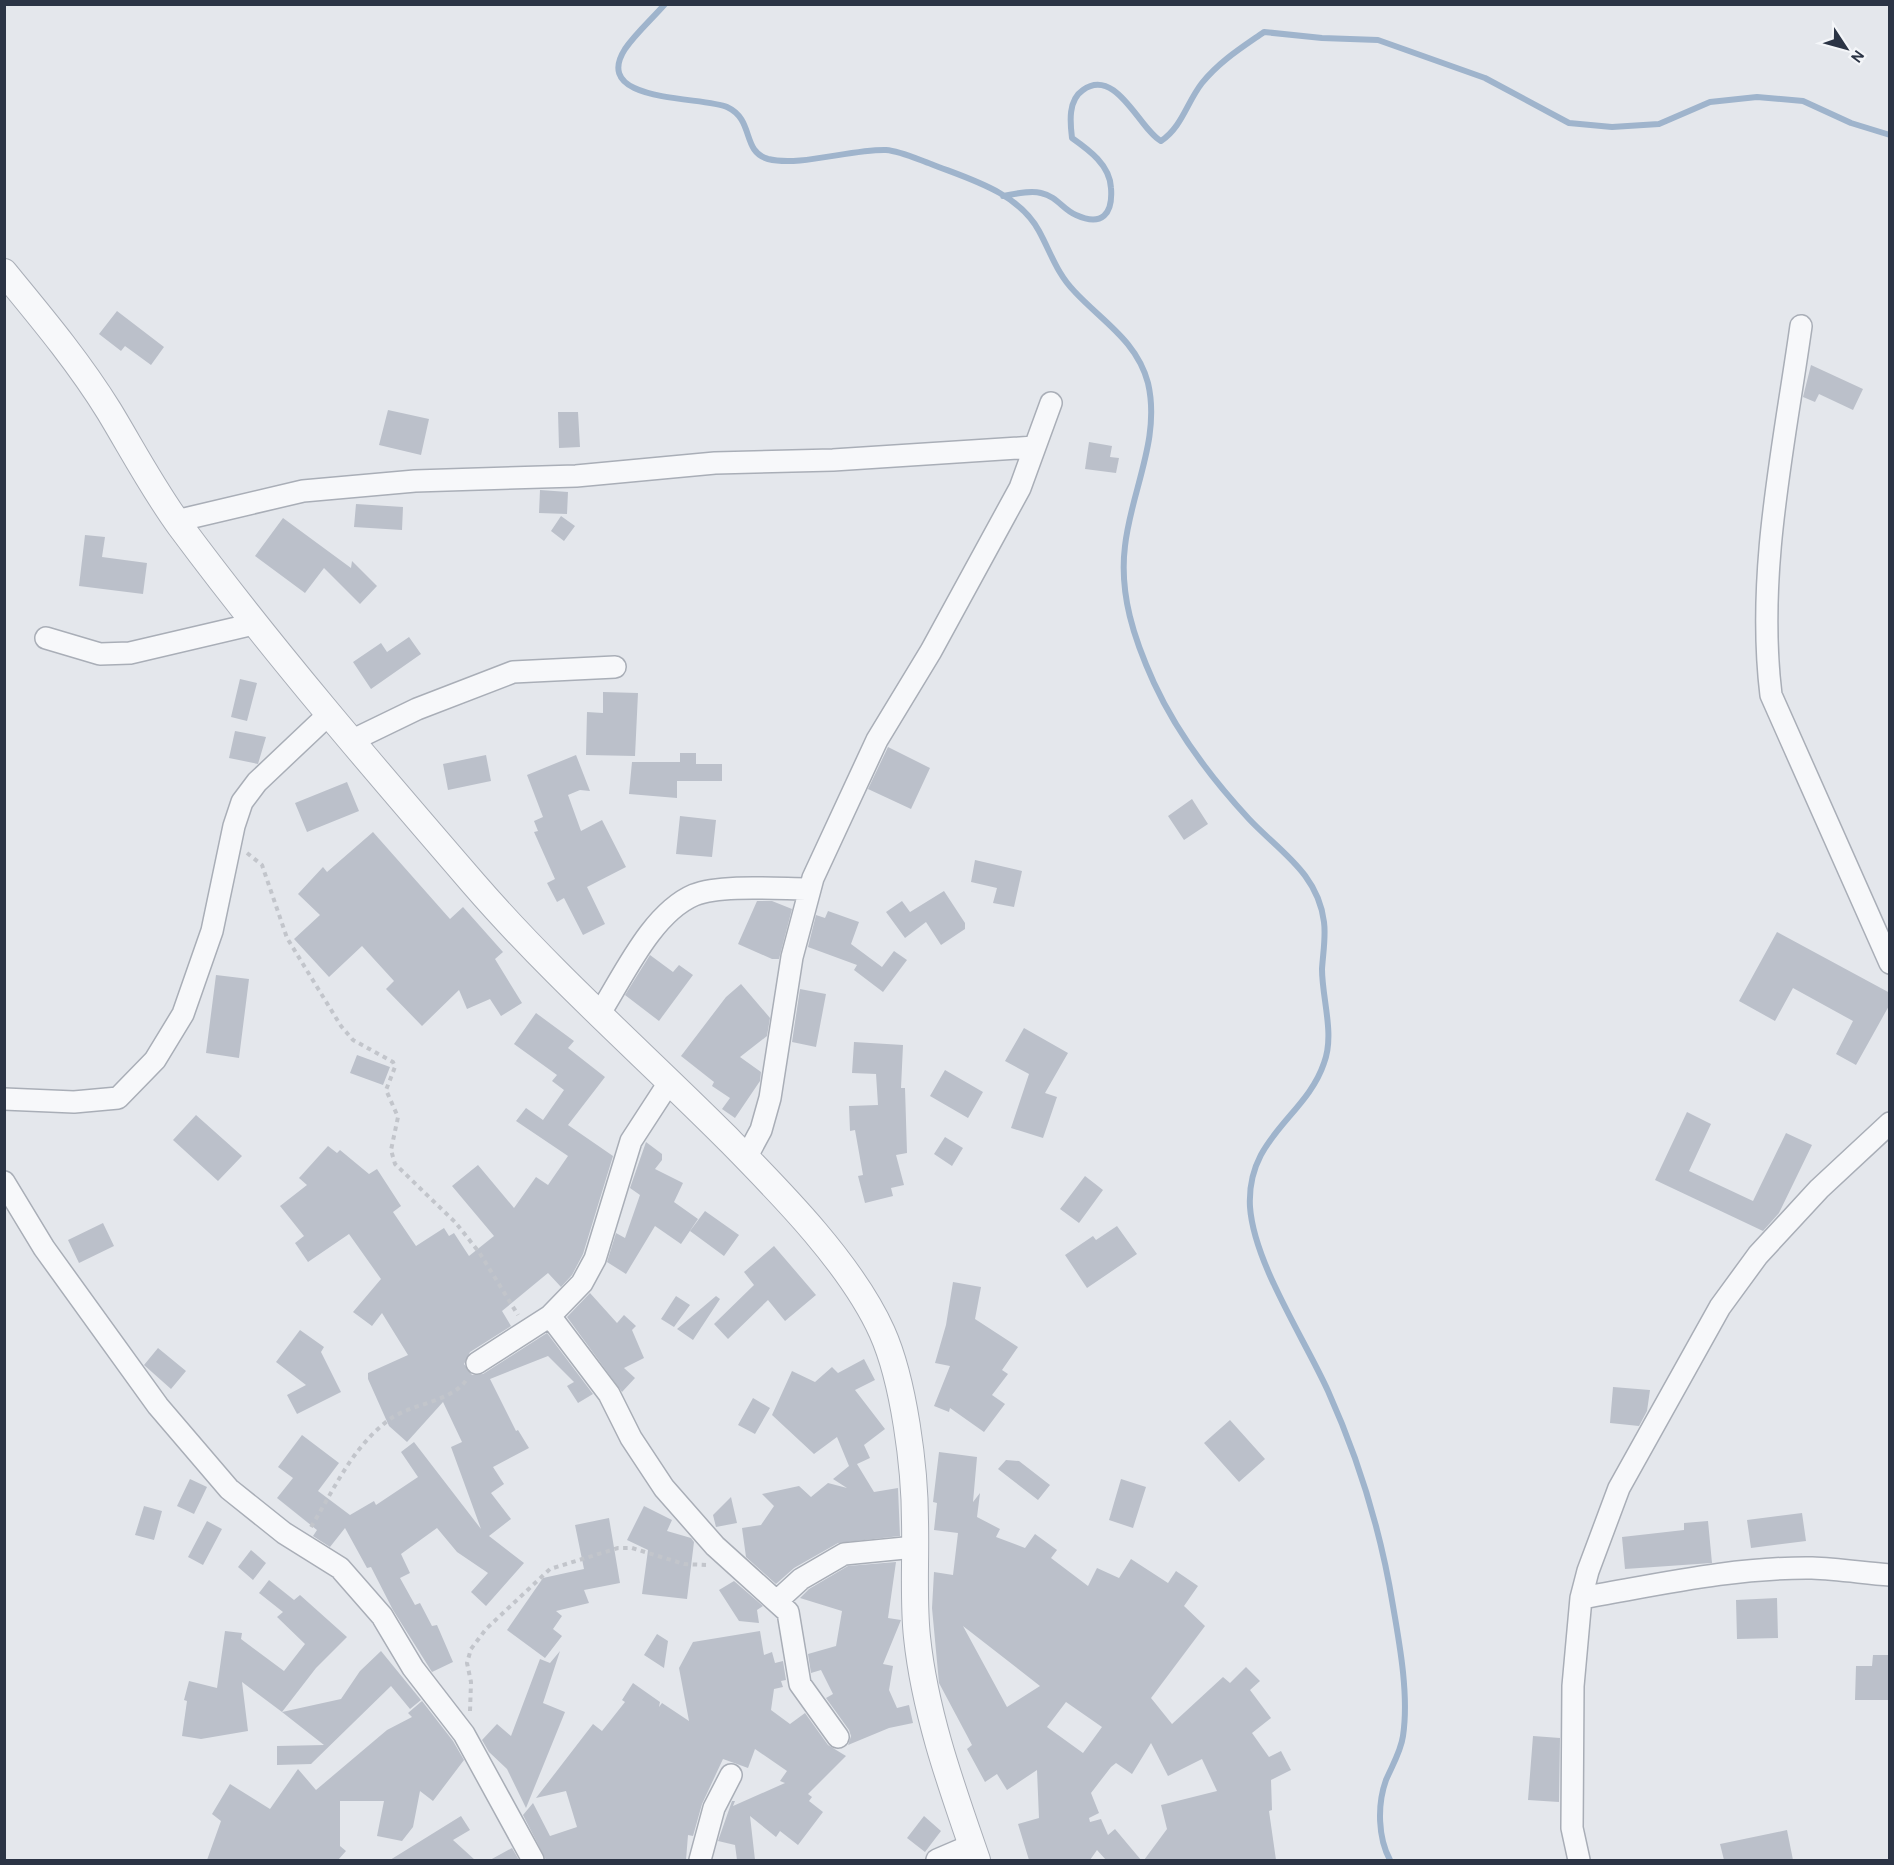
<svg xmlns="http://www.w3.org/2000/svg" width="1894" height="1865" viewBox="0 0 1894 1865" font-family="Karla,sans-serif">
	<rect width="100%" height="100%" fill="#e4e7ec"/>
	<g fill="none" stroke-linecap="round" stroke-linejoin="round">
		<path stroke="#9fb4cc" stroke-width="6" d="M 665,4 C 652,19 636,33 625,49 C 590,104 703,96 727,107 C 755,120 741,151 768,159 C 800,167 851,149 886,150 C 900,151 917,159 931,164 C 969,179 1018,192 1039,231 C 1051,253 1057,274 1075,292 C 1102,321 1137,341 1148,383 C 1161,439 1131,491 1125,546 C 1119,594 1134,639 1154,683 C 1177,733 1212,779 1249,819 C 1279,851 1318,873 1324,922 C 1326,937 1323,953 1322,969 C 1322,999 1335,1034 1324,1063 C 1306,1117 1246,1137 1250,1207 C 1254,1263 1304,1338 1328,1391 C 1359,1460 1381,1532 1393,1606 C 1400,1646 1409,1696 1403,1736 C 1401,1751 1392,1766 1386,1780 C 1377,1805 1378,1838 1390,1860
			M 1003,196 C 1015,194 1030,190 1041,193 C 1058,197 1062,209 1076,215 C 1102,227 1113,214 1111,188 C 1110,165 1089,150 1072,138 C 1070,122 1068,100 1083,90 C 1116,66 1140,130 1161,141 C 1182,127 1187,102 1202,83 C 1220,61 1241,48 1264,32 L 1322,38 L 1378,40 L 1485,78 L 1569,123 L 1612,127 L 1659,124 L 1710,102 L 1757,97 L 1803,101 L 1851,123 L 1890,135"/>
	</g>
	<path fill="#bbc0ca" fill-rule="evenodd" d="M 117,311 L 164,347 L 151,365 L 125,346 L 121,351 L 99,334 Z
		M 1811,365 L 1863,389 L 1853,410 L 1819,394 L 1815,402 L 1803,397 Z
		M 388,410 L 429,419 L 421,455 L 379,445 Z
		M 558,412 L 578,412 L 580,447 L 559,448 Z
		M 1089,442 L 1112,446 L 1110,457 L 1119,458 L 1116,473 L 1085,469 Z
		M 540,490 L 568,492 L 567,514 L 539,513 Z
		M 356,504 L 403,507 L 402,530 L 354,527 Z
		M 561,516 L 575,526 L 564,541 L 551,531 Z
		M 283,518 L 351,568 L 352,561 L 377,586 L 360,604 L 324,568 L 305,593 L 255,556 Z
		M 85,535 L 105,537 L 102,557 L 147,563 L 143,594 L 79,586 Z
		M 409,637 L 421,654 L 371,689 L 353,662 L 381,643 L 387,652 Z
		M 240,679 L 257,683 L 247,721 L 231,717 Z
		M 603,692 L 638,693 L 635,756 L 586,755 L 587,712 L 603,713 Z
		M 235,731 L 266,737 L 258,764 L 229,758 Z
		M 888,747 L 930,768 L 911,809 L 868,789 Z
		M 680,753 L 696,753 L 696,764 L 722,764 L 722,781 L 677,781 L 677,798 L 629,794 L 632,762 L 680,762 Z
		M 486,755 L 491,781 L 448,790 L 443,764 Z
		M 576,755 L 590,791 L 580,790 L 568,795 L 581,831 L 602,820 L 626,867 L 587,887 L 605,924 L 583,935 L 564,898 L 557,902 L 547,883 L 555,879 L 534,832 L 538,831 L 534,821 L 543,817 L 527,775 Z
		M 347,782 L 359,811 L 307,832 L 295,803 Z
		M 1192,799 L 1208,824 L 1184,840 L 1168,816 Z
		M 680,816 L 716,820 L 712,857 L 676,854 Z
		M 373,832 L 450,919 L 463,907 L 503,952 L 495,959 L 522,1003 L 501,1016 L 490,999 L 467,1009 L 459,990 L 422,1026 L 386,989 L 394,981 L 362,946 L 329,977 L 294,939 L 320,915 L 298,894 L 323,867 L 327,872 Z
		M 975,860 L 1022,871 L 1014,907 L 993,903 L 997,888 L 971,882 Z
		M 944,891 L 965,923 L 965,929 L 941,945 L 926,922 L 905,938 L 886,912 L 902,901 L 910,912 Z
		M 757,901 L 772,901 L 792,909 L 779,959 L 772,959 L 738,944 Z
		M 828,911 L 859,922 L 851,944 L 882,967 L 894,951 L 907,960 L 883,992 L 854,970 L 857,965 L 808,947 L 816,915 L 825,918 Z
		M 1777,932 L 1890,993 L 1890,1004 L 1856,1065 L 1836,1054 L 1853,1021 L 1793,988 L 1775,1021 L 1739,1001 Z
		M 650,955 L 673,972 L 679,965 L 693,975 L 659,1021 L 625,995 Z
		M 216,975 L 249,979 L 239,1058 L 206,1053 Z
		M 741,984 L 770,1018 L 767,1036 L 740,1057 L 761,1072 L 760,1081 L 735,1118 L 722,1109 L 730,1098 L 712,1086 L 714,1082 L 681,1056 L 726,997 Z
		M 800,989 L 826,994 L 816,1047 L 792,1042 Z
		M 536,1013 L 574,1041 L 568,1048 L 605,1077 L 568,1125 L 613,1156 L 583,1254 L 572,1275 L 561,1287 L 548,1273 L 502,1311 L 511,1326 L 470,1352 L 464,1364 L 472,1375 L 483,1374 L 547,1333 L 593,1394 L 578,1403 L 567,1386 L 574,1382 L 548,1356 L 490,1379 L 516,1431 L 518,1430 L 529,1448 L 493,1467 L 504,1484 L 491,1493 L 511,1519 L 489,1536 L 524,1563 L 486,1606 L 471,1592 L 488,1573 L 457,1552 L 437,1528 L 401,1554 L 410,1573 L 400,1578 L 415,1605 L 420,1603 L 432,1626 L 437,1625 L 453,1662 L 432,1672 L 393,1610 L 371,1567 L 367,1568 L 345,1528 L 330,1547 L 313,1536 L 317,1530 L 277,1498 L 293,1478 L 278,1467 L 302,1435 L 339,1463 L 318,1491 L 350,1515 L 374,1501 L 376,1505 L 418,1477 L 401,1452 L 414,1442 L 481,1529 L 451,1447 L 462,1442 L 443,1402 L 407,1442 L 389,1426 L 368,1379 L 368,1373 L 408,1355 L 382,1313 L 372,1326 L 353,1312 L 381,1279 L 349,1234 L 308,1262 L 295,1243 L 304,1236 L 280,1206 L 307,1185 L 299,1178 L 328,1146 L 337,1153 L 340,1150 L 369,1174 L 377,1169 L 401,1206 L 393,1212 L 416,1246 L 444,1228 L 449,1236 L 454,1233 L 469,1256 L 494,1236 L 452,1186 L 478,1165 L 514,1208 L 536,1177 L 548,1185 L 568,1156 L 516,1121 L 526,1108 L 543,1120 L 564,1090 L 552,1081 L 557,1075 L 514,1044 Z
		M 1024,1028 L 1068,1053 L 1045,1093 L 1057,1097 L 1043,1138 L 1011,1128 L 1029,1074 L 1005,1061 Z
		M 854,1042 L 903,1045 L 901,1088 L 905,1088 L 907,1153 L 896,1155 L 904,1185 L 891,1188 L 893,1196 L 865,1203 L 858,1176 L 863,1175 L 855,1130 L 850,1131 L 849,1106 L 878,1105 L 876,1074 L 852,1073 Z
		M 357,1055 L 390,1067 L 383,1085 L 350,1073 Z
		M 945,1070 L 983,1092 L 968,1118 L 930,1096 Z
		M 1687,1112 L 1711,1124 L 1689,1171 L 1753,1201 L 1786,1133 L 1812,1145 L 1779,1213 L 1763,1231 L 1655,1180 Z
		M 196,1115 L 242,1156 L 218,1181 L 173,1140 Z
		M 945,1137 L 963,1148 L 952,1166 L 934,1154 Z
		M 646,1142 L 662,1154 L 662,1160 L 655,1169 L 683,1183 L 674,1202 L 698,1219 L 681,1244 L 655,1226 L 626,1274 L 607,1262 L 616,1233 L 625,1238 L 640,1195 L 630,1188 Z
		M 1085,1176 L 1103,1190 L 1079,1223 L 1060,1209 Z
		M 705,1211 L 739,1235 L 724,1256 L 690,1231 Z
		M 103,1223 L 114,1246 L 79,1263 L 68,1240 Z
		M 1117,1226 L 1137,1254 L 1087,1288 L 1065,1255 L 1093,1236 L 1096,1240 Z
		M 774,1246 L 816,1295 L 785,1321 L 768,1300 L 728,1339 L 714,1324 L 754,1285 L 744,1272 Z
		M 953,1282 L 981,1287 L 975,1319 L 1018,1347 L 1002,1370 L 1008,1374 L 992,1395 L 1005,1404 L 984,1432 L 950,1408 L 949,1412 L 934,1406 L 950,1366 L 935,1363 L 946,1325 Z
		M 590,1293 L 617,1323 L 624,1315 L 636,1326 L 632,1330 L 644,1358 L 624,1368 L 635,1378 L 622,1392 L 567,1317 Z
		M 676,1296 L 690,1305 L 674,1327 L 661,1319 Z
		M 716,1296 L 720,1299 L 693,1340 L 677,1329 Z
		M 300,1330 L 324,1347 L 321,1352 L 341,1392 L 297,1414 L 287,1395 L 306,1385 L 276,1362 Z
		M 158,1348 L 186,1371 L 171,1389 L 144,1365 Z
		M 864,1359 L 875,1380 L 855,1390 L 885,1429 L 864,1445 L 870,1458 L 857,1464 L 874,1492 L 898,1488 L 900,1536 L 838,1543 L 794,1568 L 776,1584 L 746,1557 L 742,1528 L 761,1525 L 774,1506 L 762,1494 L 799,1486 L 811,1497 L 828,1483 L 847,1488 L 833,1479 L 849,1466 L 837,1437 L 814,1454 L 772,1415 L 792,1371 L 815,1382 L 832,1367 L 838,1373 Z
		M 1613,1387 L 1650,1390 L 1647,1411 L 1639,1426 L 1610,1423 Z
		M 753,1398 L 770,1408 L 755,1434 L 738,1425 Z
		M 1230,1420 L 1265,1459 L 1239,1482 L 1204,1443 Z
		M 939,1452 L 977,1457 L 973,1502 L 980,1493 L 977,1517 L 1000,1529 L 996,1537 L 1025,1548 L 1035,1534 L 1057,1550 L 1051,1558 L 1088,1586 L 1097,1568 L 1119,1578 L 1131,1559 L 1168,1583 L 1176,1571 L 1198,1586 L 1184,1606 L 1205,1626 L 1151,1698 L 1172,1724 L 1223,1677 L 1230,1683 L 1246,1667 L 1260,1681 L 1250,1690 L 1271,1718 L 1252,1733 L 1269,1757 L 1281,1751 L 1291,1770 L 1271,1780 L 1272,1810 L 1269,1811 L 1276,1860 L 1144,1860 L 1167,1829 L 1161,1805 L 1217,1791 L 1202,1759 L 1168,1776 L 1151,1743 L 1132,1774 L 1116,1763 L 1111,1767 L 1091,1793 L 1099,1813 L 1089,1818 L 1090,1822 L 1101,1819 L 1108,1835 L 1115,1829 L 1141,1860 L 1106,1860 L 1097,1850 L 1090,1860 L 1029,1860 L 1018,1824 L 1039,1818 L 1037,1770 L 1007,1790 L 997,1774 L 985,1782 L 967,1749 L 972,1745 L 939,1683 L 932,1608 L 934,1572 L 953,1575 L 958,1533 L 934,1530 L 937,1503 L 933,1502 ZM 963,1626 L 1040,1686 L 1007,1707 ZM 1066,1702 L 1102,1727 L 1083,1753 L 1047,1727 Z
		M 1006,1460 L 1019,1461 L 1050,1485 L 1038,1500 L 998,1469 Z
		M 190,1479 L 207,1487 L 194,1514 L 177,1506 Z
		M 1121,1479 L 1146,1487 L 1133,1528 L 1109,1520 Z
		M 731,1497 L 737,1523 L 716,1527 L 713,1515 Z
		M 144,1506 L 162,1511 L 154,1540 L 135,1535 Z
		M 644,1506 L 672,1520 L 667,1531 L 691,1538 L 694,1542 L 687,1599 L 642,1594 L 648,1550 L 627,1540 Z
		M 1802,1513 L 1806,1541 L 1751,1548 L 1747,1520 Z
		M 609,1518 L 620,1583 L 584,1590 L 589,1603 L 556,1611 L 562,1616 L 553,1629 L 562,1636 L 545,1658 L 507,1630 L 543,1578 L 584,1569 L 575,1525 Z
		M 207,1521 L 222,1529 L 203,1565 L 188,1557 Z
		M 1708,1521 L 1712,1563 L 1625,1569 L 1622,1537 L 1684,1530 L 1684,1523 Z
		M 251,1550 L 266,1563 L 253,1580 L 238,1567 Z
		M 896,1562 L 888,1618 L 901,1620 L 883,1664 L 893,1666 L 889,1690 L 897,1708 L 909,1705 L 913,1723 L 889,1728 L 848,1745 L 851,1736 L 849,1730 L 826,1698 L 833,1694 L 821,1670 L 811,1673 L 808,1654 L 836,1646 L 842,1611 L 800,1598 L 809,1589 L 848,1566 Z
		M 269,1580 L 294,1600 L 300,1595 L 347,1637 L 316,1668 L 282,1712 L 242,1682 L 248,1731 L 201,1739 L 182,1736 L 187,1701 L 184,1700 L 189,1681 L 217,1688 L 225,1631 L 242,1633 L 241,1639 L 284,1671 L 305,1644 L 277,1617 L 283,1612 L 259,1593 Z
		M 734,1581 L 763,1606 L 757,1610 L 759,1623 L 739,1621 L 719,1590 Z
		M 1777,1598 L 1778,1638 L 1737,1639 L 1736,1600 Z
		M 760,1631 L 764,1655 L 772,1652 L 775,1663 L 783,1661 L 786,1680 L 781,1681 L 783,1687 L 774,1689 L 771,1710 L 790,1724 L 805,1713 L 828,1745 L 846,1756 L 808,1794 L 812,1797 L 809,1801 L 823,1812 L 798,1845 L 780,1831 L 776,1837 L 750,1816 L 755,1860 L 737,1860 L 735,1845 L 718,1841 L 732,1801 L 735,1801 L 733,1806 L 785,1783 L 780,1781 L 787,1771 L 755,1749 L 748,1768 L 723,1759 L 702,1804 L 693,1836 L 688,1835 L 686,1860 L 546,1860 L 523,1815 L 533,1803 L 550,1836 L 577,1827 L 566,1791 L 536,1798 L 593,1724 L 602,1731 L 625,1702 L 622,1700 L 633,1683 L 660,1702 L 659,1707 L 662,1703 L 689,1721 L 679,1668 L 693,1642 Z
		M 657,1634 L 668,1641 L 664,1668 L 644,1655 Z
		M 381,1651 L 421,1700 L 410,1709 L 391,1686 L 311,1764 L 277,1765 L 277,1746 L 324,1745 L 282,1712 L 341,1699 L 360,1671 Z
		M 560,1651 L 543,1703 L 565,1712 L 526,1808 L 507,1769 L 489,1752 L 482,1740 L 497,1724 L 511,1736 L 540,1659 L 550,1663 Z
		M 1873,1655 L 1890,1655 L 1890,1700 L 1855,1700 L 1856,1666 L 1872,1666 Z
		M 422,1701 L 453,1741 L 464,1760 L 433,1801 L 420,1791 L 413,1827 L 402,1841 L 377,1836 L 384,1801 L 340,1801 L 340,1846 L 346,1851 L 338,1860 L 207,1860 L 221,1821 L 212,1814 L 230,1784 L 270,1809 L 298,1769 L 316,1790 L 387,1730 L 412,1717 L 408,1713 Z
		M 1533,1736 L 1560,1738 L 1559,1802 L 1528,1800 Z
		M 461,1816 L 470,1830 L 453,1840 L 475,1860 L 390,1860 Z
		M 924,1816 L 941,1831 L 925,1852 L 907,1838 Z
		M 1787,1830 L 1793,1860 L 1724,1860 L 1720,1844 Z
		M 512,1848 L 519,1860 L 490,1860 Z"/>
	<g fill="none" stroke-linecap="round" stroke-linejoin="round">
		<g stroke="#a9aeb7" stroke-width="24">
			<path id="minor" d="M 1801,326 C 1784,447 1756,572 1771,695 L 1890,963
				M 176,521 L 303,491 L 415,481 L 576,476 L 715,463 L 833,460 L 1034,447
				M 46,638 L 100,654 L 130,653 L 254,624
				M 353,740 L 417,709 L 513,672 L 615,667
				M 600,1013 C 624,975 652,913 694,895 C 721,884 780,889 810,889
				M 4,1099 L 74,1102 L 118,1098 L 155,1060 L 183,1014 L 212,931 L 234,826 L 242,802 L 257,782 L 330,713
				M 746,1158 L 761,1130 L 770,1098 L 792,957 L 813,878 L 877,740 L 931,651 L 1020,488 L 1051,403
				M 4,1182 L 44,1248 L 158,1406 L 229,1489 L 284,1533 L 340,1568 L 382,1616 L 413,1668 L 464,1734 L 533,1860
				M 550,1316 L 609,1394 L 631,1438 L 664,1488 L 715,1546 L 788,1612 L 800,1684 L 838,1737
				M 477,1363 L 550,1316 L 582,1283 L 595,1259 L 631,1141 L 670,1081
				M 1581,1598 C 1657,1585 1735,1567 1812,1568 C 1838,1569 1864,1573 1890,1575
				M 777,1601 L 801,1579 L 844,1554 L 915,1547
				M 700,1860 L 714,1808 L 731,1775
				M 937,1860 L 972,1845
				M 1579,1860 L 1572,1828 L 1573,1686 L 1581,1598 L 1588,1571 L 1619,1488 L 1720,1307 L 1758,1255 L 1819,1189 L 1890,1123"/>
		</g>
		<g stroke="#a9aeb7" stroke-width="28">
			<path id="tertiary" d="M 4,272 C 41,317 78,361 109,411 C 132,449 153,489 180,526 C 272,650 373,767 474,884 C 552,974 642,1053 726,1137 C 779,1191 851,1263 882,1332 C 904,1381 915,1468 915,1522 C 916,1560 913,1599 917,1637 C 925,1714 952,1788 977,1860"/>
		</g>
		<path stroke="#c2c5cb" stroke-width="4" stroke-dasharray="4.5 4.5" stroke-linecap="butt" d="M 247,853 L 262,865 L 287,938 L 341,1026 L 353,1040 L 393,1062 L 395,1067 L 386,1090 L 398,1117 L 391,1150 L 395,1164 L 455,1222 L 479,1252 L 518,1315
			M 311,1527 C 335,1488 352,1447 390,1419 C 413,1403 452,1402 467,1379
			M 470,1711 L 471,1682 L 467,1663 L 471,1649 L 486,1629 L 550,1569 L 618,1548 L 632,1548 L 684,1564 L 706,1565"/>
		<use href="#minor" stroke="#f7f8fa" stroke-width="21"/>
		<use href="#tertiary" stroke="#f7f8fa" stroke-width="26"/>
	</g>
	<rect width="1894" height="1865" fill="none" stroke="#2b3445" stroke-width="12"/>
	<g transform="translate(1846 48) rotate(126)" stroke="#f4f6f9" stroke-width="4.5" paint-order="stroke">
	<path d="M0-4.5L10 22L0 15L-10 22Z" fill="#2b3445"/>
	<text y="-9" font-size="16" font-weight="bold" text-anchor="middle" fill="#2b3445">N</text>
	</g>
</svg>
